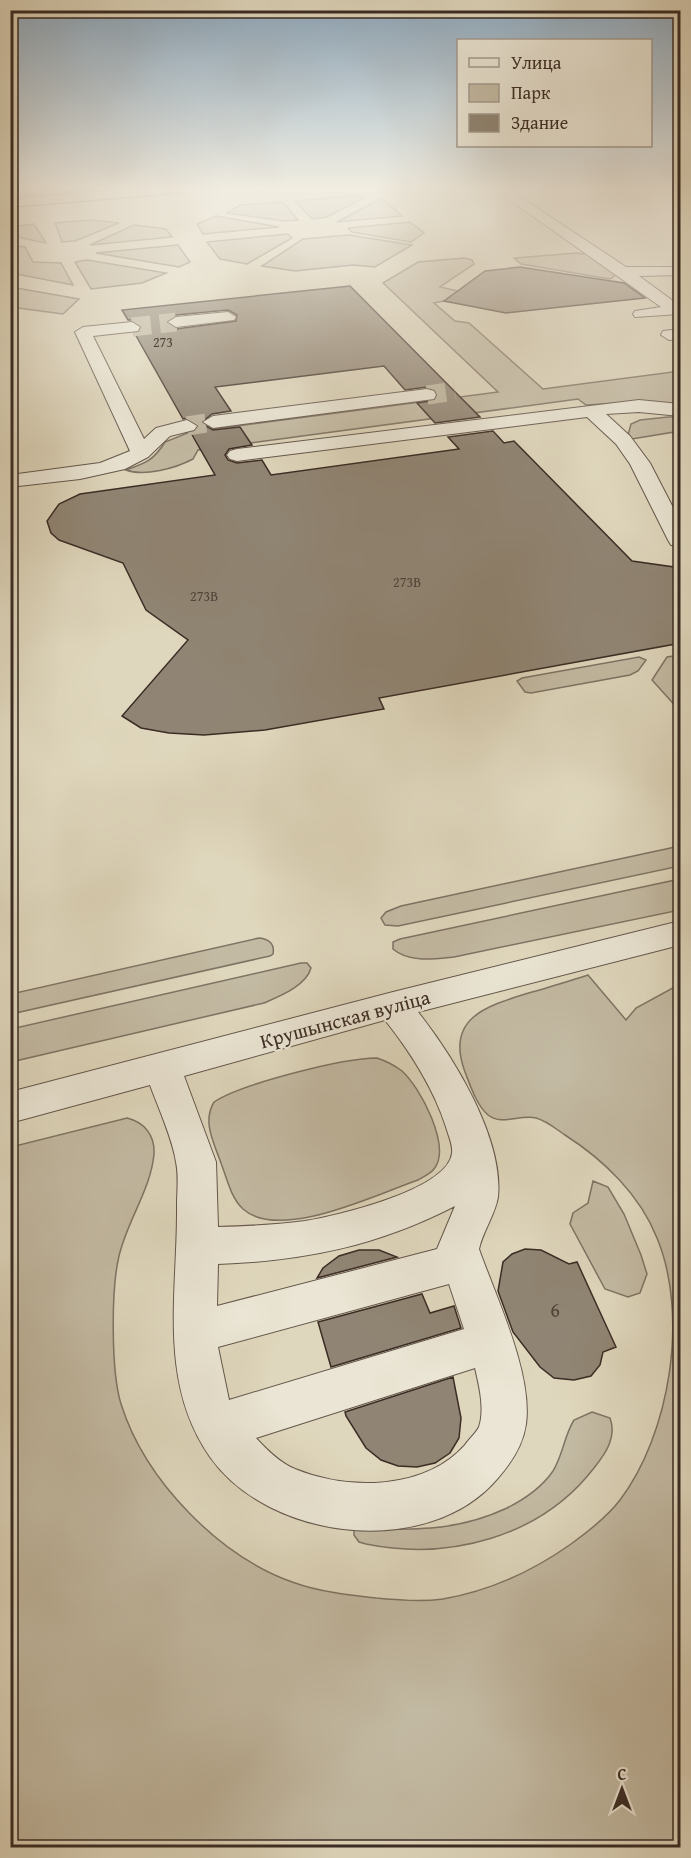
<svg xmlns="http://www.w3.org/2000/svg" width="691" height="1858" viewBox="0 0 691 1858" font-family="'Gentium Book Plus',serif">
	<rect width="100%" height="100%" fill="#dfd7bd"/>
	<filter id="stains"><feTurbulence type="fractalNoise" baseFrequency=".00333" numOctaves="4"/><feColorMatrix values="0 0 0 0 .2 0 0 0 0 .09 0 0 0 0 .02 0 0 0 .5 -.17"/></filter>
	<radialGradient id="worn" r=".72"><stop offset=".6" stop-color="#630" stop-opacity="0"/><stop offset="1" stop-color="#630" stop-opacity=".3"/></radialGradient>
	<path fill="#c3baa3" stroke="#7f7364" stroke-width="1.5" d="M 98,188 L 144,188 L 11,199 L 11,195 Z
		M 363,195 L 365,197 L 327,217 L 312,219 L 295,201 Z
		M 382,198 L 402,216 L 337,222 Z
		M 283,202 L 298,220 L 285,221 L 227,213 L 240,205 Z
		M 216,216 L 279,227 L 203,234 L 197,224 Z
		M 90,220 L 119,223 L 75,241 L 62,242 L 55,223 Z
		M 410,222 L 424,233 L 411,242 L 352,232 L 348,228 Z
		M 34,224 L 46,243 L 11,236 L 11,227 Z
		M 134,225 L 166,229 L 172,237 L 90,245 Z
		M 288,234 L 292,238 L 247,264 L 220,259 L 207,242 Z
		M 349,235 L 412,245 L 375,267 L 353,265 L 295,271 L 262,266 L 303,239 Z
		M 11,245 L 25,247 L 33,262 L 61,263 L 73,285 L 11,273 Z
		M 178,245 L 190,262 L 179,267 L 96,253 Z
		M 577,253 L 590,255 L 616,275 L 610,279 L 521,264 L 514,258 Z
		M 464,258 L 472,260 L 474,264 L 440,287 L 458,291 L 444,301 L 434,303 L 455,321 L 469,323 L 543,389 L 680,371 L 680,406 L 634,402 L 586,405 L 578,399 L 198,450 L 193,459 C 176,468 144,477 126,470 C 146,463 154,460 165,442 L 190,432 L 498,392 L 383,283 L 418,262 Z
		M 87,260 L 166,273 L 142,283 L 91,289 L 75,262 Z
		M 11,287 L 79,299 L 63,314 L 11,307 Z
		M 668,417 L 680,417 L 680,431 L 632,439 L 628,435 L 631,424 L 640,420 Z
		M 680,655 L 680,711 L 652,680 L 667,657 Z
		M 639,657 L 646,660 L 638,671 L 630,675 L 531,693 L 525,692 L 517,681 L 522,678 Z
		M 680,846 L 680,866 L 398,926 L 385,925 L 381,918 L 386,912 L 401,906 Z
		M 680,879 L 680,910 L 454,957 C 434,959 409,963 393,949 L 393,942 L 400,939 Z
		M 259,938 C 268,939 275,943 273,954 L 270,956 L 11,1014 L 11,994 Z
		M 301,963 L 307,963 L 311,968 C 306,986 280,996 264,1003 L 11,1062 L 11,1029 Z
		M 588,975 L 626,1020 L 636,1008 L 680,984 L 680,1842 L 678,1847 L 11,1847 L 11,1147 L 127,1118 C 144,1122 155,1135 154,1154 C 151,1189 127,1221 119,1256 C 111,1289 111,1372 121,1404 C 145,1480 219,1557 295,1583 C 320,1592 350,1595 376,1598 C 398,1600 421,1602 443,1599 C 489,1591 533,1571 571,1544 C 589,1531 607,1517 620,1500 C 670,1434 689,1315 657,1238 C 640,1195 604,1160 565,1135 C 556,1129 547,1121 536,1118 C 520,1114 502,1126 488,1115 C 477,1106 470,1085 465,1072 C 444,1016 490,1005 532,992 C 551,987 569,981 588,975 Z
		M 377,1058 C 386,1061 394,1065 402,1071 C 420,1087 452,1147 434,1169 C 430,1174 423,1177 418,1180 C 377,1194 280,1242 243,1209 C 231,1198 227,1179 221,1163 C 214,1143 202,1122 214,1102 C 241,1084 343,1058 377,1058 Z
		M 593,1181 L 608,1187 L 624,1214 L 641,1255 L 647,1274 L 640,1293 L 628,1297 L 605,1289 L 570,1224 L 573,1213 L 588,1203 Z
		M 592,1412 L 610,1418 C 617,1437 606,1453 594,1468 C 541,1537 449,1561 366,1544 L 359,1542 L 354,1535 L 354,1529 C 411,1529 454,1533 507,1508 C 525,1499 542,1487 553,1471 C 563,1455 564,1436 574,1420 Z"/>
	<path fill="#908574" stroke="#3b2c25" stroke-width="1.5" fill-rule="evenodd" d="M 520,267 L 624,283 L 645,298 L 506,313 L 444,301 L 485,271 Z
		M 350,286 L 480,417 L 435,423 L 417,403 L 436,400 L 436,390 L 427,387 L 405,390 L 384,366 L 215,387 L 231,411 L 212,414 L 201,423 L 213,430 L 240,427 L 252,445 L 229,449 L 225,455 L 228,460 L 237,463 L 262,460 L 271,475 L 459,449 L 448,437 L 493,431 L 504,443 L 514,441 L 632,561 L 681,568 L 681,643 L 379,698 L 384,709 L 265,730 L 204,735 L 169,733 L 141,728 L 122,716 L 188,640 L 146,610 L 123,563 L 59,540 L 51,533 L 47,521 L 59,504 L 80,494 L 215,475 L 191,433 L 199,426 L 188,418 L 183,419 L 135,334 L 140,332 L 142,326 L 133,320 L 128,320 L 122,310 ZM 228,310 L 237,315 L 236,321 L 176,329 L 166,323 L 176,315 Z
		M 525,1249 L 541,1250 L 569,1264 L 577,1262 L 616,1347 L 603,1352 L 600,1365 L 591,1376 L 574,1380 L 554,1378 L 540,1367 L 513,1332 L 498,1291 L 503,1262 L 512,1254 Z
		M 359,1250 L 379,1250 L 397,1257 L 317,1278 L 323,1268 L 339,1256 Z
		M 422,1294 L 430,1313 L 454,1306 L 461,1328 L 331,1367 L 318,1322 Z
		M 453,1377 L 461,1418 L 459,1438 L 450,1453 L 435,1463 L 417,1467 L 398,1466 L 381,1460 L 366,1448 L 346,1416 L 345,1412 Z"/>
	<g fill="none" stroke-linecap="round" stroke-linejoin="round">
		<path stroke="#beb59f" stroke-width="14" stroke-dasharray="14 8" stroke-linecap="butt" d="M 169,323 L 176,322"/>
		<path stroke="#beb59f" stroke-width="19" stroke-dasharray="19 9" stroke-linecap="butt" d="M 132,327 L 176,322
			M 427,395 L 455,391
			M 187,426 L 213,422"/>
		<g stroke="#64574b" stroke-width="2">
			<path id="minor" d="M 493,188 L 507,188 L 626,267 L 680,267 L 680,275 L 639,276 L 680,306 L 680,314 L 635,317 L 633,314 L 635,311 L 661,307 Z
				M 228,312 L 236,317 L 234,320 L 176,327 L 168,322 L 176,317 Z
				M 132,322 L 140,327 L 138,331 L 93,336 L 144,439 L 156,428 L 187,420 L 197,426 L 194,430 L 170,436 L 148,457 L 125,469 L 80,479 L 10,487 L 10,475 L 100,463 L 130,451 L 75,332 L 83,327 Z
				M 680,329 L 680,339 L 669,340 L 661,335 L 663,331 Z
				M 427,389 L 434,391 L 436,395 L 434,399 L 213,428 L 203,422 L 213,416 Z
				M 639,400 L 680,404 L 680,416 L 639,412 L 606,414 L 630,436 L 650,463 L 680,521 L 680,546 L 671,545 L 668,540 L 630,464 L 616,444 L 587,417 L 237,461 L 230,459 L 227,455 L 230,451 L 237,449 Z
				M 680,921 L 680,945 L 418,1012 C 453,1056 504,1138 498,1197 C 495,1215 483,1231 479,1249 C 496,1297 533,1374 526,1424 C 523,1445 512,1462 498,1478 C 429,1560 269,1541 210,1457 C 157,1381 178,1291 177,1205 C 177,1191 179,1176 176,1162 C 172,1137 159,1110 150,1085 L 10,1123 L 10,1092 L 393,992 ZM 385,1020 C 411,1053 433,1087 446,1127 C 448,1135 453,1144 452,1153 C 448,1190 336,1216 305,1221 C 276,1225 247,1226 218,1227 L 216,1162 L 184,1076 ZM 455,1206 L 437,1249 L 217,1306 L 218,1264 C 304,1261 377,1246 455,1206 ZM 449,1284 L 464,1329 L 229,1400 L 218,1347 ZM 475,1368 C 479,1385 485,1409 479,1427 C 476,1433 469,1439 465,1445 C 425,1490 349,1491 295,1469 C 280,1463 267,1450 256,1438 Z"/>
		</g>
		<g stroke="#3b2c25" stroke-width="2">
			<path id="highway" d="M 149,188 L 197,188 L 191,192 L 10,207 L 10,199 Z"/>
		</g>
		<use href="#minor" fill="#eae5d4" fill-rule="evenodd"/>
		<use href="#highway" fill="#dfd7bd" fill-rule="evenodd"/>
	</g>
	<linearGradient id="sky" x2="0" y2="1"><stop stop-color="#8eabc2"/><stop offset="0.42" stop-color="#f1ede1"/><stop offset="1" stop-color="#f1ede1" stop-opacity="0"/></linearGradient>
	<rect width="691" height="448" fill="url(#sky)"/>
	<g text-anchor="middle" stroke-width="4.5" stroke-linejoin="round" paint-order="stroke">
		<g font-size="14" fill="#504239">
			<text x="163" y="347">273</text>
			<text x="407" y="587">273В</text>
			<text x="204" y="601">273В</text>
		</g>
		<g font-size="20" fill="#3b2c25" stroke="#eae5d4">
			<text transform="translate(345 1019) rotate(-15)" y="7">Крушынская вуліца</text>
		</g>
		<g font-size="20" fill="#504239">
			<text x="555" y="1317">6</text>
		</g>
	</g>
	<rect width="691" height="1858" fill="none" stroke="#dfd7bd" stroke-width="36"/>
	<rect x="12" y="12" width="667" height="1834" fill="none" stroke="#3b2c25" stroke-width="3"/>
	<rect x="18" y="18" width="655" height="1822" fill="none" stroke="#3b2c25" stroke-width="1.5"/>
	<rect x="457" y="39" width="195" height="108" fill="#eae5d4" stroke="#a49b8e" stroke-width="1.5"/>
	<rect x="469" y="58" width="30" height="9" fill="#eae5d4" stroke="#a49b8e" stroke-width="1.5"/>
	<text x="511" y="69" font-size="18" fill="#3b2c25">Улица</text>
	<rect x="469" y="84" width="30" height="18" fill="#c3baa3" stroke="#a49b8e" stroke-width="1.5"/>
	<text x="511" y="99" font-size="18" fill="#3b2c25">Парк</text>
	<rect x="469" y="114" width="30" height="18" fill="#908574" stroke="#a49b8e" stroke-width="1.5"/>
	<text x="511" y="129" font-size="18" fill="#3b2c25">Здание</text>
	<g transform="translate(622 1789)" stroke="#eae5d4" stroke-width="4.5" paint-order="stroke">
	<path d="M0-4.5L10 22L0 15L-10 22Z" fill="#3b2c25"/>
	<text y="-9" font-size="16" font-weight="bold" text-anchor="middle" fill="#3b2c25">С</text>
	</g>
	<rect width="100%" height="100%" filter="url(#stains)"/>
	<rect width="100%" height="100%" fill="url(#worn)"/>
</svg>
